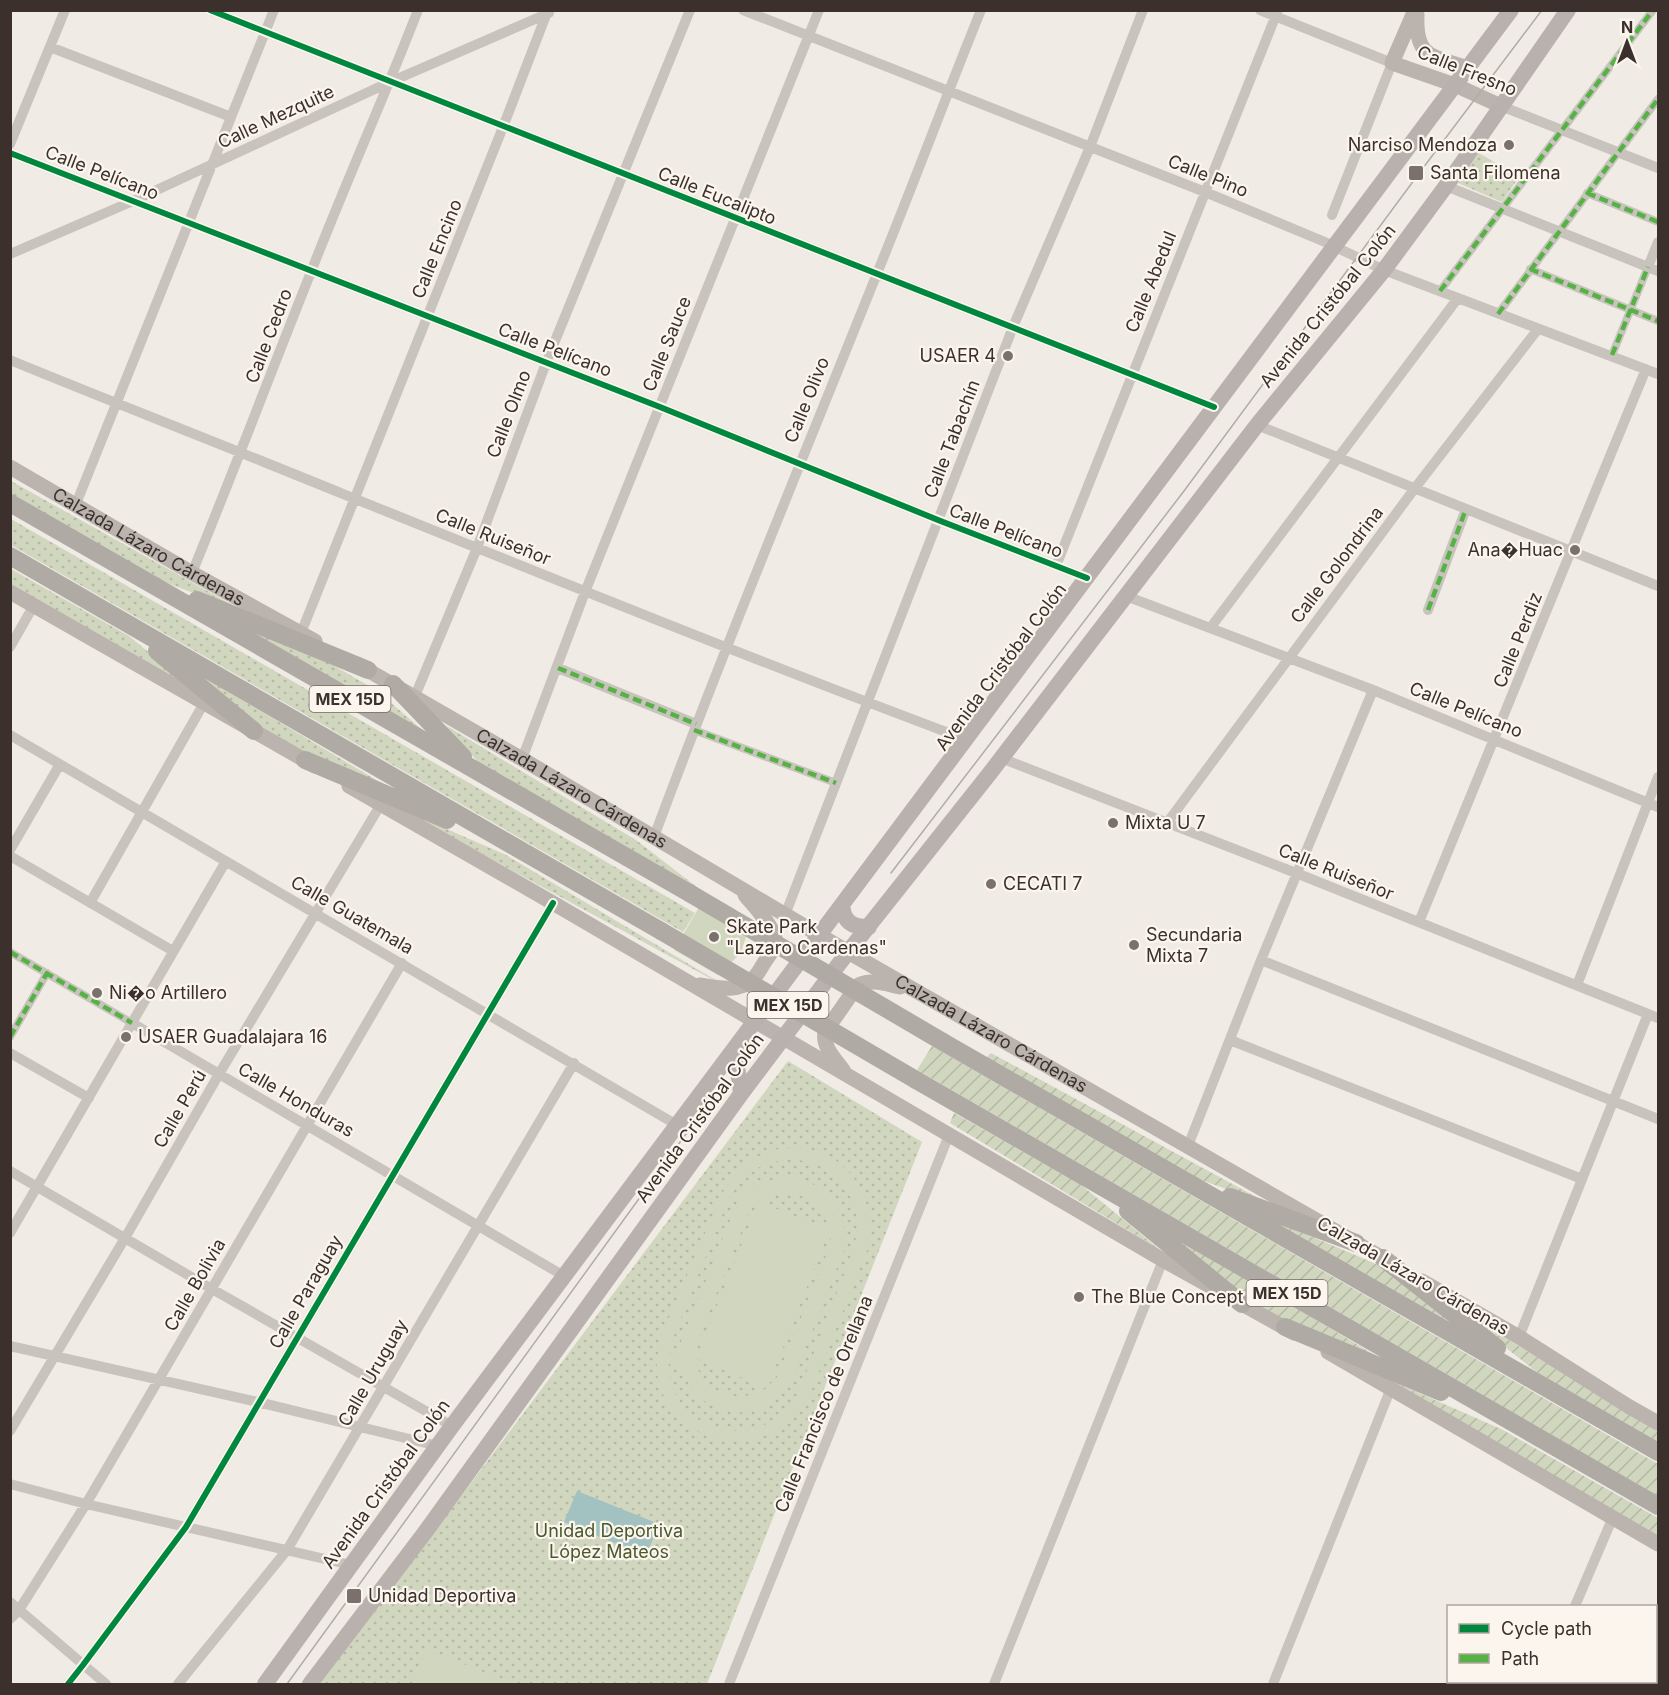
<svg xmlns="http://www.w3.org/2000/svg" width="1669" height="1695" viewBox="0 0 1669 1695" font-family="Inter,sans-serif">
	<defs>
		<pattern id="grass-dots" width="8" height="8" patternUnits="userSpaceOnUse" patternTransform="scale(1.5)"><rect width="8" height="8" fill="#d1d6bf"/><path d="M2 2h.1M6 6h.1" fill="none" stroke="#b4b8a4" stroke-width="1.8" stroke-linecap="round"/></pattern>
		<pattern id="garden-furrows" width="10" height="10" patternUnits="userSpaceOnUse" patternTransform="scale(1.5)"><rect width="10" height="10" fill="#d1d6bf"/><path d="M-1 1l2-2M0 10L10 0M9 11l2-2" fill="none" stroke="#b4b8a4"/></pattern>
	</defs>
	<rect width="100%" height="100%" fill="#f0ebe5"/>
	<path fill="url(#grass-dots)" d="M 1479,153 L 1519,177 L 1502,202 L 1458,183 Z
		M 11,481 L 252,616 L 129,568 L 11,497 Z
		M 11,519 L 695,913 L 683,932 L 11,545 Z
		M 11,569 L 129,636 L 204,698 L 11,586 Z
		M 229,623 L 305,649 L 376,690 L 441,746 Z
		M 190,669 L 405,797 L 302,755 L 260,731 Z
		M 445,725 L 636,840 L 711,898 L 479,763 Z
		M 392,805 L 506,855 L 739,994 Z
		M 788,1061 L 922,1142 L 707,1684 L 320,1684 Z"/>
	<path fill="url(#garden-furrows)" d="M 932,1046 L 1658,1464 L 1658,1496 L 917,1070 Z
		M 991,1053 L 1271,1205 L 1187,1175 L 985,1059 Z
		M 954,1113 L 1080,1184 L 1159,1249 L 950,1123 Z
		M 1249,1210 L 1388,1269 L 1490,1350 Z
		M 1156,1224 L 1413,1378 L 1284,1321 L 1249,1302 Z
		M 1455,1308 L 1658,1429 L 1658,1447 L 1565,1394 Z
		M 1394,1382 L 1501,1429 L 1658,1518 L 1658,1537 Z"/>
	<path fill="#d1d6bf" fill-rule="evenodd" d="M 705,897 L 750,923 L 741,953 L 718,975 L 674,950 Z
		M 802,1148 C 809,1150 818,1151 825,1154 C 853,1167 870,1197 870,1227 C 870,1235 868,1243 867,1251 L 810,1394 C 800,1408 791,1423 776,1431 C 731,1456 668,1431 658,1379 C 655,1363 658,1349 662,1334 L 722,1193 C 737,1172 751,1155 778,1149 C 785,1148 794,1148 802,1148 ZM 795,1159 C 801,1161 808,1162 814,1164 C 841,1173 860,1204 857,1232 C 856,1238 854,1245 853,1251 L 801,1386 C 798,1393 794,1401 790,1406 C 754,1449 680,1433 670,1377 C 667,1363 670,1350 674,1336 L 728,1201 C 746,1170 760,1162 795,1159 Z
		M 794,1177 C 831,1188 847,1209 845,1248 L 792,1382 C 785,1391 778,1399 768,1405 C 743,1420 708,1411 691,1388 C 688,1383 686,1377 683,1371 L 671,1366 L 746,1181 L 758,1186 L 777,1178 ZM 788,1192 C 811,1198 823,1206 829,1229 L 759,1202 L 774,1194 ZM 757,1203 L 758,1204 L 696,1357 L 696,1345 L 750,1210 ZM 829,1231 L 831,1243 L 777,1377 L 768,1386 ZM 696,1360 L 697,1359 L 767,1388 C 745,1402 714,1399 700,1374 C 698,1370 697,1364 696,1360 Z
		M 426,1649 L 514,1684 L 412,1684 Z"/>
	<path fill="#a1c2c1" d="M 577,1491 L 659,1524 L 646,1556 L 564,1522 Z"/>
	<g fill="none" stroke-linecap="round" stroke-linejoin="round">
		<path stroke="#c9c3be" stroke-width="8" d="M 1587,193 L 1658,222
			M 1530,269 L 1658,321
			M 1440,291 L 1653,10
			M 1498,314 L 1658,99
			M 1612,355 L 1648,267
			M 694,730 L 836,783
			M 10,952 L 132,1023
			M 10,1037 L 47,973"/>
		<path stroke="#c9c3be" stroke-width="10" d="M 210,10 L 1214,407
			M 743,10 L 1205,192 L 1325,242 L 1384,270 L 1658,374
			M 1260,10 L 1392,63 L 1332,215
			M 50,47 L 231,117
			M 1501,106 L 1658,168
			M 10,144 L 65,10
			M 10,153 L 660,407 L 938,520 L 1087,578
			M 1446,186 L 1658,271
			M 10,254 L 133,201 L 390,82 L 549,13
			M 1648,267 L 1658,242
			M 10,360 C 95,395 180,428 264,462 C 497,556 730,651 965,739
			M 1257,425 L 1658,586
			M 76,504 L 274,10
			M 1056,566 L 1278,10
			M 192,573 C 233,473 271,372 311,272 C 345,184 384,98 418,10
			M 1126,596 L 1373,690 L 1658,807
			M 1428,610 L 1466,509
			M 1211,627 L 1458,298
			M 301,633 L 503,127 L 548,10
			M 10,647 L 34,605
			M 558,668 L 696,724
			M 415,696 L 477,548 L 546,363 L 690,10
			M 10,735 L 677,1125
			M 1001,758 L 1296,873 L 1658,1018
			M 522,759 L 585,592 L 819,10
			M 1167,823 L 1415,488 L 1538,329
			M 654,837 C 724,648 801,463 876,276 C 912,188 945,99 981,10
			M 10,850 L 60,764
			M 10,856 L 173,951
			M 90,903 L 204,703
			M 785,915 L 1013,327 L 1090,147 L 1143,10
			M 1419,922 C 1496,739 1569,553 1646,369
			M 1261,960 L 1658,1119
			M 1577,985 L 1658,777
			M 132,1023 L 564,1276
			M 1230,1040 L 1582,1179
			M 10,1053 L 89,1098
			M 1188,1146 L 1261,960 L 1373,690
			M 10,1171 L 212,1289 L 452,1426
			M 10,1233 L 226,861
			M 1519,1337 L 1648,1014
			M 10,1346 L 258,1402 L 438,1446
			M 10,1431 L 125,1238 L 219,1074 L 381,804
			M 10,1484 L 86,1504 L 351,1565
			M 10,1602 L 106,1684
			M 1575,1606 L 1613,1517
			M 10,1619 L 19,1610 L 86,1504 L 402,963
			M 68,1684 L 83,1665 L 186,1527 L 553,903
			M 178,1684 L 287,1550 L 574,1063
			M 729,1684 L 949,1135
			M 994,1684 L 1163,1260
			M 1273,1684 L 1391,1388
			M 1542,1684 L 1544,1682"/>
		<g stroke="#bab3ae" stroke-width="15">
			<path d="M 1415,10 L 1392,63 L 1455,85 L 1501,106"/>
			<path d="M 1417,14 C 1415,58 1431,55 1467,68"/>
			<path id="s1" d="M 10,467 L 192,573 L 315,641"/>
			<path d="M 10,592 L 315,766"/>
			<path id="s2" d="M 357,664 L 522,759 L 848,952 L 1393,1264"/>
			<path d="M 349,786 L 553,903 L 1163,1260 L 1294,1333"/>
			<path d="M 700,985 C 717,988 740,993 753,979 C 758,974 761,968 764,963 C 769,955 776,948 775,938 C 773,926 753,905 745,895"/>
			<path d="M 843,1070 C 835,1059 822,1046 825,1032 L 857,986 C 870,978 886,984 900,987"/>
			<path d="M 1422,1281 L 1519,1337 L 1628,1406 L 1658,1423"/>
			<path d="M 1328,1352 L 1658,1544"/>
		</g>
		<path stroke="#b8b1ad" stroke-width="16" d="M 842,905 C 844,922 851,927 869,927
			M 731,1053 C 738,1066 740,1078 741,1094
			M 265,1684 L 452,1426 L 1511,10
			M 310,1684 L 426,1531 L 741,1094 L 848,952 L 990,773 L 1257,425 L 1384,270 L 1446,186 L 1568,10"/>
		<path stroke="#afaaa4" stroke-width="18" d="M 10,503 L 691,894
			M 10,556 L 661,931
			M 197,600 L 368,670
			M 157,651 L 254,731
			M 393,684 L 463,757
			M 305,760 L 447,820
			M 943,1042 L 1658,1452
			M 916,1080 L 1658,1506
			M 1230,1197 L 1356,1243
			M 1128,1211 L 1242,1304
			M 1383,1258 L 1497,1348
			M 1285,1327 L 1441,1392"/>
		<path stroke="#b1aca8" stroke-width="1.5" d="M 891,873 L 1184,491 L 1423,168 L 1542,10
			M 287,1684 L 699,1116"/>
		<path stroke="#afaaa4" stroke-width="18" d="M 691,894 L 943,1042
			M 661,931 L 916,1080"/>
		<path stroke="#57b246" stroke-width="4.5" stroke-dasharray="9 4.5" stroke-linecap="butt" d="M 1587,193 L 1658,222
			M 1530,269 L 1658,321
			M 1440,291 L 1653,10
			M 1498,314 L 1658,99
			M 1612,355 L 1648,267
			M 1428,610 L 1466,509
			M 558,668 L 696,724
			M 694,730 L 836,783
			M 10,952 L 132,1023
			M 10,1037 L 47,973"/>
		<g stroke="#fbf5ee" stroke-width="10">
			<path id="cycleway" d="M 210,10 L 1214,407
				M 10,153 L 660,407 L 938,520 L 1087,578
				M 68,1684 L 83,1665 L 186,1527 L 553,903"/>
		</g>
		<use href="#cycleway" stroke="#00873e" stroke-width="6"/>
	</g>
	<g fill="#7a716c" stroke="#fbf5ee" stroke-width="2">
		<circle cx="1509" cy="145" r="6"/>
		<rect x="1408" y="165" width="16" height="16" rx="3"/>
		<circle cx="1008" cy="356" r="6"/>
		<circle cx="1575" cy="550" r="6"/>
		<circle cx="1113" cy="823" r="6"/>
		<circle cx="991" cy="884" r="6"/>
		<circle cx="714" cy="937" r="6"/>
		<circle cx="1134" cy="945" r="6"/>
		<circle cx="97" cy="993" r="6"/>
		<circle cx="126" cy="1037" r="6"/>
		<circle cx="1079" cy="1297" r="6"/>
		<rect x="346" y="1588" width="16" height="16" rx="3"/>
	</g>
	<g text-anchor="middle" stroke-width="4.5" stroke-linejoin="round" paint-order="stroke">
		<g fill="#fbf5ee" stroke="#756b66" stroke-width="1.5">
			<rect x="309.5" y="686" width="81" height="26" rx="4.5"/>
			<rect x="747.5" y="992" width="81" height="26" rx="4.5"/>
			<rect x="1246.5" y="1280" width="81" height="26" rx="4.5"/>
		</g>
		<g font-size="16" font-weight="bold" fill="#3b302b">
			<text x="350" y="705">MEX 15D</text>
			<text x="788" y="1011">MEX 15D</text>
			<text x="1287" y="1299">MEX 15D</text>
		</g>
		<g font-size="18" fill="#3b302b" stroke="#fbf5ee">
			<text transform="translate(1467 71) rotate(22)" y="6">Calle Fresno</text>
			<text transform="translate(276 117) rotate(-25)" y="6">Calle Mezquite</text>
			<text transform="translate(102 173) rotate(21)" y="6">Calle Pelícano</text>
			<text transform="translate(1208 176) rotate(22)" y="6">Calle Pino</text>
			<text transform="translate(717 196) rotate(22)" y="6">Calle Eucalipto</text>
			<text transform="translate(437 249) rotate(-68)" y="6">Calle Encino</text>
			<text transform="translate(1151 282) rotate(-68)" y="6">Calle Abedul</text>
			<text transform="translate(1328 306) rotate(-51)" y="6">Avenida Cristóbal Colón</text>
			<text transform="translate(269 336) rotate(-69)" y="6">Calle Cedro</text>
			<text transform="translate(667 344) rotate(-68)" y="6">Calle Sauce</text>
			<text transform="translate(555 350) rotate(21)" y="6">Calle Pelícano</text>
			<text transform="translate(807 400) rotate(-68)" y="6">Calle Olivo</text>
			<text transform="translate(509 414) rotate(-69)" y="6">Calle Olmo</text>
			<text transform="translate(952 439) rotate(-69)" y="6">Calle Tabachín</text>
			<text transform="translate(1006 531) rotate(21)" y="6">Calle Pelícano</text>
			<text transform="translate(493 537) rotate(22)" y="6">Calle Ruiseñor</text>
			<text dy="6" stroke="none"><textPath href="#s1" startOffset="160">Calzada Lázaro Cárdenas</textPath></text>
			<text transform="translate(1337 565) rotate(-53)" y="6">Calle Golondrina</text>
			<text transform="translate(1518 640) rotate(-68)" y="6">Calle Perdiz</text>
			<text transform="translate(1001 667) rotate(-53)" y="6">Avenida Cristóbal Colón</text>
			<text transform="translate(1466 710) rotate(22)" y="6">Calle Pelícano</text>
			<text dy="6" stroke="none"><textPath href="#s2" startOffset="248">Calzada Lázaro Cárdenas</textPath></text>
			<text transform="translate(1336 872) rotate(22)" y="6">Calle Ruiseñor</text>
			<text transform="translate(352 915) rotate(30)" y="6">Calle Guatemala</text>
			<text dy="6" stroke="none"><textPath href="#s2" startOffset="734">Calzada Lázaro Cárdenas</textPath></text>
			<text transform="translate(296 1100) rotate(30)" y="6">Calle Honduras</text>
			<text transform="translate(180 1109) rotate(-60)" y="6">Calle Perú</text>
			<text transform="translate(700 1118) rotate(-54)" y="6">Avenida Cristóbal Colón</text>
			<text transform="translate(1413 1276) rotate(30)" y="6">Calzada Lázaro Cárdenas</text>
			<text transform="translate(195 1285) rotate(-60)" y="6">Calle Bolivia</text>
			<text transform="translate(306 1292) rotate(-60)" y="6">Calle Paraguay</text>
			<text transform="translate(373 1373) rotate(-60)" y="6">Calle Uruguay</text>
			<text transform="translate(824 1404) rotate(-68)" y="6">Calle Francisco de Orellana</text>
			<text transform="translate(386 1484) rotate(-54)" y="6">Avenida Cristóbal Colón</text>
		</g>
		<g font-size="18" fill="#3b302b" stroke="#fbf5ee" text-anchor="start">
			<text x="1497" y="151" text-anchor="end">Narciso Mendoza</text>
			<text x="1430" y="179">Santa Filomena</text>
			<text x="996" y="362" text-anchor="end">USAER 4</text>
			<text x="1563" y="556" text-anchor="end">Ana�Huac</text>
			<text x="1125" y="829">Mixta U 7</text>
			<text x="1003" y="890">CECATI 7</text>
			<text x="726" y="933">Skate Park<tspan x="726" dy="21">"Lazaro Cardenas"</tspan></text>
			<text x="1146" y="941">Secundaria<tspan x="1146" dy="21">Mixta 7</tspan></text>
			<text x="109" y="999">Ni�o Artillero</text>
			<text x="138" y="1043">USAER Guadalajara 16</text>
			<text x="1091" y="1303">The Blue Concept</text>
			<text x="368" y="1602">Unidad Deportiva</text>
		</g>
		<g font-size="18" fill="#4a5a2e" stroke="#fbf5ee">
			<text x="609" y="1537">Unidad Deportiva<tspan x="609" dy="21">López Mateos</tspan></text>
		</g>
	</g>
	<rect width="1669" height="1695" fill="none" stroke="#3b302b" stroke-width="24"/>
	<rect x="1447" y="1605" width="210" height="78" fill="#fbf5ee" stroke="#aea6a0" stroke-width="1.5"/>
	<rect x="1459" y="1624" width="30" height="9" fill="#00873e" stroke="#aea6a0" stroke-width="1.5"/>
	<text x="1501" y="1635" font-size="18" fill="#3b302b">Cycle path</text>
	<rect x="1459" y="1654" width="30" height="9" fill="#57b246" stroke="#aea6a0" stroke-width="1.5"/>
	<text x="1501" y="1665" font-size="18" fill="#3b302b">Path</text>
	<g transform="translate(1627 42)" stroke="#fbf5ee" stroke-width="4.5" paint-order="stroke">
	<path d="M0-4.5L10 22L0 15L-10 22Z" fill="#3b302b"/>
	<text y="-9" font-size="16" font-weight="bold" text-anchor="middle" fill="#3b302b">N</text>
	</g>
</svg>
